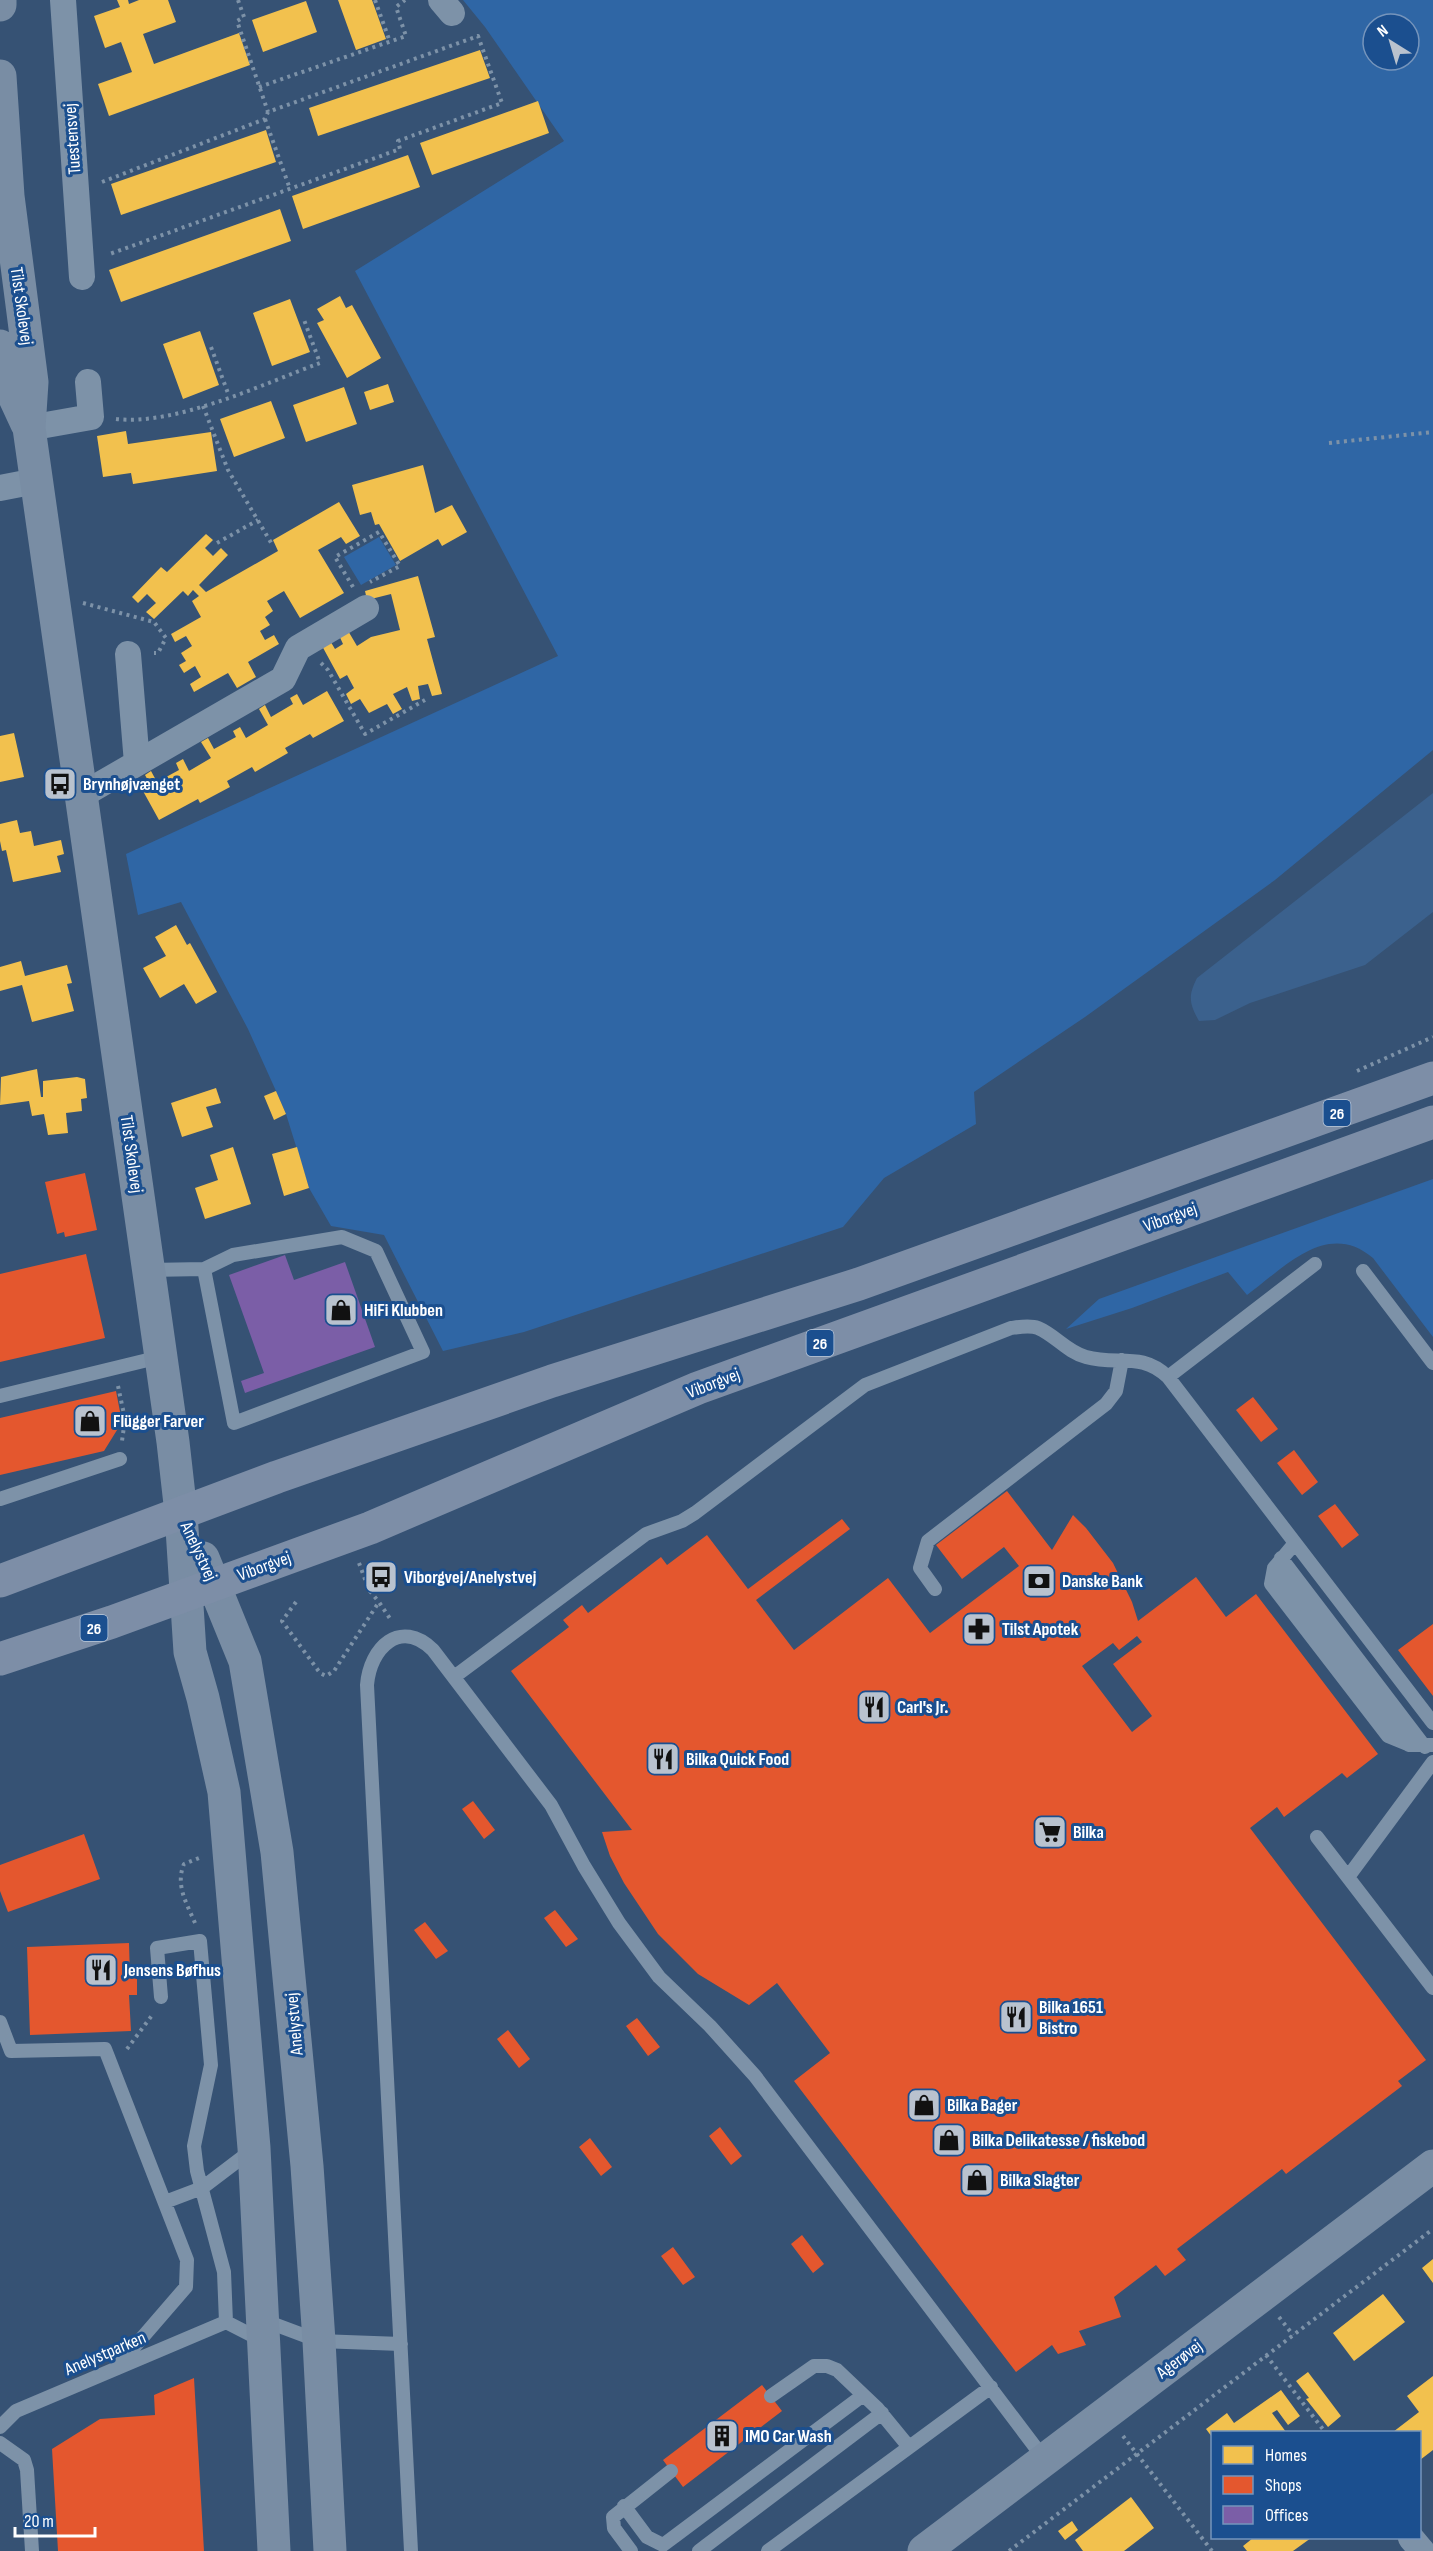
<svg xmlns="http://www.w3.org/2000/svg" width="1433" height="2551" viewBox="0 0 1433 2551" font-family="'Sofia Sans Condensed',sans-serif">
	<rect width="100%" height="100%" fill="#365274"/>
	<path fill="#2f66a5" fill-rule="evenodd" d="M 463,0 L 1433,0 L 1433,750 L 1275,880 L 1085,1017 L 974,1092 L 976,1124 L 884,1178 L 843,1227 L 524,1332 L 443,1351 L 384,1235 L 331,1226 L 309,1188 L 286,1114 L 276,1091 L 248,1029 L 181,902 L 138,915 L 126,854 L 558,656 L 355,271 L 564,141 L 485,27 ZM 1373,24 L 1409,24 L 1409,60 L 1373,60 Z
		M 379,537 L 396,565 L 361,585 L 344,557 Z
		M 1433,1179 L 1433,1337 L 1373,1258 C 1327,1219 1284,1268 1247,1295 L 1228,1272 L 1132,1308 L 1066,1329 L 1099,1299 Z"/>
	<path fill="#3b618d" d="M 1433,793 L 1433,912 L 1365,965 L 1250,1003 L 1215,1020 L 1199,1021 C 1189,1003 1188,996 1197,978 Z"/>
	<path fill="#f2c14e" d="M 117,0 L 128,0 L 129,4 L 139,0 L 168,0 L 176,22 L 143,34 L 154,64 L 239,33 L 250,65 L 109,116 L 98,84 L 132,72 L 121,42 L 105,48 L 94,16 L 120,7 Z
		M 338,0 L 372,0 L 386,39 L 356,50 Z
		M 306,1 L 317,32 L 263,52 L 252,20 Z
		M 480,50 L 490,78 L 318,136 L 309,108 Z
		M 538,101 L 549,133 L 432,175 L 420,143 Z
		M 266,130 L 276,162 L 121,215 L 111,184 Z
		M 408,155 L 420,187 L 303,229 L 292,196 Z
		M 280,209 L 291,241 L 121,302 L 109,270 Z
		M 340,296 L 346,308 L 352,305 L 381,358 L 347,378 L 317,323 L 324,320 L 317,309 Z
		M 290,299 L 310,352 L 272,366 L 253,313 Z
		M 200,331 L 219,385 L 183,399 L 163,344 Z
		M 388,384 L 394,402 L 370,410 L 364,392 Z
		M 344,387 L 357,424 L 306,442 L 293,405 Z
		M 271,401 L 285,438 L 234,457 L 220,419 Z
		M 126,431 L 128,444 L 211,432 L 217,471 L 133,484 L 131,473 L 103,477 L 97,436 Z
		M 423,465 L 435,513 L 452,505 L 467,532 L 442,546 L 438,539 L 400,561 L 379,524 L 375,525 L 371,512 L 360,515 L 352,485 Z
		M 339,502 L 360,536 L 346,544 L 341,537 L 318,550 L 344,593 L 300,618 L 284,591 L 267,601 L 273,611 L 265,617 L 270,625 L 260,631 L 265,640 L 274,635 L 279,644 L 248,662 L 256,677 L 237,688 L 228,673 L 194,692 L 190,684 L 201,677 L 195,666 L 184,673 L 179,665 L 186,661 L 181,653 L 192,646 L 186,636 L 175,642 L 171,634 L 201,617 L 192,601 L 199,596 L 193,590 L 188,596 L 183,591 L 154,619 L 146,612 L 156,603 L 147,594 L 138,603 L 132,597 L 161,567 L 167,572 L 206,534 L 213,540 L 205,548 L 213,556 L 221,548 L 228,555 L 199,585 L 206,592 L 278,551 L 273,540 Z
		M 418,576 L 435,637 L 427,639 L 442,694 L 432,696 L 428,684 L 418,686 L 420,699 L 412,701 L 407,687 L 393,694 L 402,709 L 393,714 L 387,704 L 369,713 L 360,699 L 351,704 L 346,694 L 354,688 L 347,675 L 340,679 L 321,644 L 329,639 L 335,649 L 343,644 L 338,633 L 347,629 L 357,646 L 371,637 L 400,630 L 391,594 L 367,600 L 365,591 Z
		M 327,691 L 344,721 L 313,738 L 310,734 L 285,748 L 288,753 L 255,772 L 252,767 L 227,781 L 230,787 L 200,803 L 198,799 L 159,820 L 143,791 L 151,786 L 145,775 L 151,771 L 157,782 L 179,770 L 176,763 L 183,759 L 189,771 L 211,758 L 201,742 L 208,738 L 214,749 L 236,737 L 233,731 L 240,727 L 246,738 L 268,725 L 259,709 L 265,705 L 271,717 L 293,704 L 290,698 L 297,694 L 303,705 Z
		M 14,733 L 24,777 L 0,782 L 0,736 Z
		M 17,820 L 20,833 L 31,831 L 34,846 L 61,840 L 64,854 L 57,856 L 61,872 L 13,882 L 6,850 L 2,851 L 0,841 L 0,824 Z
		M 176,925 L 187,945 L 190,943 L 217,992 L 196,1004 L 184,984 L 160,998 L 143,968 L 166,956 L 155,937 Z
		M 21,961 L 25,976 L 67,965 L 72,983 L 67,984 L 74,1011 L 32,1022 L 22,985 L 0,991 L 0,967 Z
		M 37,1069 L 41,1097 L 43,1097 L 43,1081 L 77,1077 L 85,1079 L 87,1098 L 81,1099 L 82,1111 L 66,1113 L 68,1133 L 48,1135 L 44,1114 L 32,1116 L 29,1101 L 0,1105 L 1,1077 Z
		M 216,1088 L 221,1103 L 206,1107 L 213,1127 L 182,1137 L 171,1103 Z
		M 276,1091 L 286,1114 L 274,1120 L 264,1096 Z
		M 233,1147 L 251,1204 L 205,1219 L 195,1188 L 218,1180 L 210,1155 Z
		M 297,1147 L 309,1188 L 284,1196 L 272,1154 Z
		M 1433,2259 L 1433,2283 L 1422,2268 Z
		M 1383,2294 L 1405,2322 L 1354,2361 L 1333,2333 Z
		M 1308,2372 L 1341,2416 L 1328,2427 L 1306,2399 L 1309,2398 L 1296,2381 Z
		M 1433,2376 L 1433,2450 L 1420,2460 L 1420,2432 L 1393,2432 L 1419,2412 L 1407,2396 Z
		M 1281,2390 L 1300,2416 L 1288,2425 L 1277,2410 L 1272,2413 L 1286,2432 L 1212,2432 L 1212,2437 L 1206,2429 L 1227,2413 L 1234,2423 Z
		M 1131,2497 L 1154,2528 L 1124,2551 L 1083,2551 L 1075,2540 Z
		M 1072,2521 L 1078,2530 L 1065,2540 L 1058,2531 Z
		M 1253,2538 L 1311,2538 L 1293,2551 L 1247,2551 L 1243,2546 Z"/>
	<path fill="#e4572e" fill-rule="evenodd" d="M 85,1173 L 97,1230 L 65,1237 L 64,1232 L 57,1234 L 45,1182 Z
		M 86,1254 L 105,1338 L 0,1362 L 0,1274 Z
		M 116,1391 L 122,1422 L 104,1451 L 0,1475 L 0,1418 Z
		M 1253,1397 L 1278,1429 L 1261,1442 L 1236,1410 Z
		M 1294,1450 L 1318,1482 L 1302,1495 L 1277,1463 Z
		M 1007,1491 L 1052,1550 L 1073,1515 L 1086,1528 L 1113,1563 L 1132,1602 L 1138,1621 L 1196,1577 L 1226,1617 L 1256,1594 L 1378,1754 L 1347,1778 L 1342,1773 L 1284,1817 L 1277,1807 L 1250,1828 L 1426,2060 L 1398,2081 L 1402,2086 L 1286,2174 L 1282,2169 L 1177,2249 L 1186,2260 L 1165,2276 L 1156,2265 L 1114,2297 L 1121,2317 L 1079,2331 L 1086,2345 L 1058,2354 L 1052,2345 L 1016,2372 L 794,2081 L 830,2053 L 777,1983 L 749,2005 L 698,1974 L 658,1934 L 624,1883 L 610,1856 L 602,1832 L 632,1830 L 511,1671 L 569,1627 L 563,1620 L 582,1605 L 588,1613 L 661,1557 L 667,1565 L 707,1535 L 748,1589 L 842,1519 L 850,1529 L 756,1600 L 794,1650 L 888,1578 L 930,1633 L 1019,1566 L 1004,1547 L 962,1579 L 936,1545 ZM 1137,1636 L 1142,1642 L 1113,1664 L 1152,1716 L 1132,1732 L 1082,1666 L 1113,1643 L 1119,1650 Z
		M 1335,1504 L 1359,1535 L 1342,1548 L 1318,1516 Z
		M 1433,1624 L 1433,1696 L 1398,1650 Z
		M 473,1801 L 495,1830 L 484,1839 L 462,1809 Z
		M 84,1834 L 100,1879 L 8,1912 L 0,1891 L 0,1865 Z
		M 555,1910 L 578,1939 L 566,1947 L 544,1918 Z
		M 425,1922 L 448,1951 L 436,1959 L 414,1930 Z
		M 129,1943 L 130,1978 L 137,1978 L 137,1995 L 129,1995 L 131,2031 L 30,2035 L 27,1947 Z
		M 637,2018 L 660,2047 L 648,2056 L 626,2026 Z
		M 508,2030 L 530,2059 L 519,2068 L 497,2039 Z
		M 720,2127 L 742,2156 L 731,2165 L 709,2136 Z
		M 590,2138 L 612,2167 L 601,2176 L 579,2147 Z
		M 802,2235 L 824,2264 L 813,2273 L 791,2244 Z
		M 673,2247 L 695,2277 L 683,2285 L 661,2256 Z
		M 194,2378 L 204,2551 L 58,2551 L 52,2449 L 100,2419 L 155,2415 L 154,2395 Z
		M 762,2385 L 782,2411 L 683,2487 L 663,2460 Z"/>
	<path fill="#7b5ea7" d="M 285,1255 L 294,1280 L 345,1262 L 375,1347 L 245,1393 L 241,1381 L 264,1373 L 229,1275 Z"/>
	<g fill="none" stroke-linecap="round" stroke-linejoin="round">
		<path stroke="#7d92a8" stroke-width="4" stroke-dasharray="3 4.5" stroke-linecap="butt" d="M 238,0 L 244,17 L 237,21 L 268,112
			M 375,0 L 390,42
			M 259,87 L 406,36 L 396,7 L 405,0
			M 265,119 L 290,189
			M 102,182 L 265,119 L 268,112 L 478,36 L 502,103 L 398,141 L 400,149 L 107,255
			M 211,347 L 229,396
			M 203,406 L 228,470 L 273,546
			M 116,419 C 175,426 263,384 320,363 L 303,317
			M 1329,443 L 1433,432
			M 217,543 L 258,520
			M 353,587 L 335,557 L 379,532 L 400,566 L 370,582
			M 83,603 L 154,622 L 166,638 L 158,653 L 154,653
			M 321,663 L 328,670 L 365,734 L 425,700
			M 1357,1071 L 1433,1037
			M 118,1386 L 125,1419 L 122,1441
			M 359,1563 L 369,1590 L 379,1602
			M 296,1602 L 282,1621 L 320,1673 L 326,1676 L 334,1671 L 379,1602 L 391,1620
			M 195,1923 C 187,1904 175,1885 184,1864 L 199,1858
			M 127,2049 L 153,2014
			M 1279,2317 L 1293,2335
			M 1266,2355 L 1325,2432
			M 1123,2436 L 1212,2551
			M 1009,2551 L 1433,2229"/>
		<path stroke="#7d92a8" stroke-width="14" d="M 149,1270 L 204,1269 L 233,1255 L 342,1237 L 376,1251 L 423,1352 L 234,1423 L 204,1269
			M 1363,1271 L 1433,1363
			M 1168,1377 L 1315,1264
			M 0,1396 L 160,1357
			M 0,1499 L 120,1459
			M 1295,1543 L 1274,1568 L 1271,1584 L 1388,1736 L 1410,1745 L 1433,1745
			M 1281,1558 L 1425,1747
			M 1274,1568 L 1409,1745
			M 935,1589 L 920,1568 L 928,1541 L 1106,1404 L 1116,1391 L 1122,1360
			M 454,1677 L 646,1534 L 682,1521 L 695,1513 L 865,1385 L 1011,1328 C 1019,1327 1030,1325 1038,1328 C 1055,1335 1067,1352 1086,1357 C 1117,1366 1141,1351 1168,1377 L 1433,1723
			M 1317,1837 L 1433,1988
			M 1348,1877 L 1433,1762
			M 161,1997 L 157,1948 L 200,1941 L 211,2065 L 194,2146 L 197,2171 L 224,2272 L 226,2322
			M 0,2022 L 11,2051 L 105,2049 L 187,2260 L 186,2287 L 116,2368
			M 165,2202 L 202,2188 L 252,2150
			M 263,2320 L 319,2341 L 401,2344
			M 771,2396 L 814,2366 L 827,2366 L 837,2370 L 877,2408 L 909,2447
			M 0,2427 L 16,2411 L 226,2322 L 263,2341
			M 0,2443 L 24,2460 L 27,2470 L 32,2551
			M 624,2506 L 647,2537 L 663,2545 L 862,2396
			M 411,2551 L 367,1685 C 370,1648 400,1618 433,1650 L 551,1805 L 584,1866 L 619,1923 L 659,1977 L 710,2026 L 755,2076 L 1045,2460
			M 631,2551 L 614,2528 L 613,2517 L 671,2471
			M 699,2551 L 882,2413
			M 768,2551 L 991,2387"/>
		<path stroke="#7d92a8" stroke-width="26" d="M 63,0 L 82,277
			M 441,0 L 452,13
			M 29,428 L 91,417 L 88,382
			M 0,488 L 36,481
			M 128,654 L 137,763
			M 82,795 L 283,679 L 298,648 L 366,608
			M 1411,2538 L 1422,2551"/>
		<path stroke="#798da4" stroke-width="33" d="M 0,5 L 0,0
			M 0,76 L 8,196 L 32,382 L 29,428 L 173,1442 L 181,1513 L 190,1652 L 203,1698 L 224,1792 L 254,2148 L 274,2551
			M 0,346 L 7,381 L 27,424
			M 203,1558 L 245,1661 L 277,1852 L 307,2166 L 319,2341 L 330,2551
			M 924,2551 L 1433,2166"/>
		<path stroke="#7d8ea7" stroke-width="33" d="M 0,1581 L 277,1477 L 552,1381 L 859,1284 L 1433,1078
			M 0,1659 L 112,1622 L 370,1528 L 698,1388 L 1433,1122"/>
	</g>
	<defs>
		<g id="bus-square" transform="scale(1.725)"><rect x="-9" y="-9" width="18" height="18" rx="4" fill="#b9c2ce" stroke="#1b4f8f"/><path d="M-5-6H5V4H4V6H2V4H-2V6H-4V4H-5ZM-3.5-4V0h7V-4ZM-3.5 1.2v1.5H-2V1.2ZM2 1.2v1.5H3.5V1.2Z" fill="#111"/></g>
		<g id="shop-square" transform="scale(1.725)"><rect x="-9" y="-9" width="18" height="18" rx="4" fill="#b9c2ce" stroke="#1b4f8f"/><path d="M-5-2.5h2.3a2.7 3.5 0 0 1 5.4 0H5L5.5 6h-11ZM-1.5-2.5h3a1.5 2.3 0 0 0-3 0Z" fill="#111"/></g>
		<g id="bank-square" transform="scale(1.725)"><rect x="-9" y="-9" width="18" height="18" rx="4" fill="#b9c2ce" stroke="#1b4f8f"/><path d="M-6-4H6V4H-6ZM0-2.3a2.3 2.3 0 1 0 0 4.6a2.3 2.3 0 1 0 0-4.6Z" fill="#111"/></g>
		<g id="pharmacy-square" transform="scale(1.725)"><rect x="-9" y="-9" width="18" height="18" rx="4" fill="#b9c2ce" stroke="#1b4f8f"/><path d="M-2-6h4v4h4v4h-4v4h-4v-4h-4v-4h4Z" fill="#111"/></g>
		<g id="restaurant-square" transform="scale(1.725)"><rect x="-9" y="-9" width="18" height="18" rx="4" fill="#b9c2ce" stroke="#1b4f8f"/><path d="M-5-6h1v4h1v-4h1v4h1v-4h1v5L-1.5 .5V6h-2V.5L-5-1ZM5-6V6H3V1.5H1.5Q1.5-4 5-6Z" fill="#111"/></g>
		<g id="supermarket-square" transform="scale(1.725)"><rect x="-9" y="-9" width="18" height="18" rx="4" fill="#b9c2ce" stroke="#1b4f8f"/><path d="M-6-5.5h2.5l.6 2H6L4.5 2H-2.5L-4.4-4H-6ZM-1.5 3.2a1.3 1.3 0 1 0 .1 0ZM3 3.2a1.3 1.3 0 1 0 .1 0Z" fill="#111"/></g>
		<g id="building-square" transform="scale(1.725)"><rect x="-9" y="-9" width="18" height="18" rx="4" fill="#b9c2ce" stroke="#1b4f8f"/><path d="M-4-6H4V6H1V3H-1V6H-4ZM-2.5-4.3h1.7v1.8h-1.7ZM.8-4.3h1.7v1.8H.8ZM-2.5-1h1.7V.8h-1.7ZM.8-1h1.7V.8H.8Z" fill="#111"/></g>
	</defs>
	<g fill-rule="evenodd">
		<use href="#bus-square" x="60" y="784"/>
		<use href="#shop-square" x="341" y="1310"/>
		<use href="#shop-square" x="90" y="1421"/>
		<use href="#bus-square" x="381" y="1577"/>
		<use href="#bank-square" x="1039" y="1581"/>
		<use href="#pharmacy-square" x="979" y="1629"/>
		<use href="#restaurant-square" x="874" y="1707"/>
		<use href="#restaurant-square" x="663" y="1759"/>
		<use href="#supermarket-square" x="1050" y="1832"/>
		<use href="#restaurant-square" x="101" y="1970"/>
		<use href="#restaurant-square" x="1016" y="2017"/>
		<use href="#shop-square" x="924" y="2105"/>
		<use href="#shop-square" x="949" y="2140"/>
		<use href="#shop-square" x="977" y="2180"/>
		<use href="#building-square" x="722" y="2436"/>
	</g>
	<g text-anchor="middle" stroke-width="6" stroke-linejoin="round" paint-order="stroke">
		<g fill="#1b4f8f" stroke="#bbcadd" stroke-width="1.5">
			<rect x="1323.5" y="1100" width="27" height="26" rx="4.5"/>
			<rect x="806.5" y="1330" width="27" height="26" rx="4.5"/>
			<rect x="80.5" y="1615" width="27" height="26" rx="4.5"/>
		</g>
		<g font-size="16" font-weight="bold" fill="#fff">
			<text x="1337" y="1119">26</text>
			<text x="820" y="1349">26</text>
			<text x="94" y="1634">26</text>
		</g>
		<g font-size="18" fill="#fff" stroke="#1b4f8f">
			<text transform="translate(72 139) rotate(-94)" y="6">Tuestensvej</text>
			<text transform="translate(22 306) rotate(82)" y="6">Tilst Skolevej</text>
			<text transform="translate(132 1154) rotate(82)" y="6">Tilst Skolevej</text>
			<text transform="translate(1170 1217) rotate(-20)" y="6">Viborgvej</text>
			<text transform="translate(713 1383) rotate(-21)" y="6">Viborgvej</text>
			<text transform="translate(199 1551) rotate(65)" y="6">Anelystvej</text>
			<text transform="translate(264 1566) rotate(-20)" y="6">Viborgvej</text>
			<text transform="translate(294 2024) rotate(-95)" y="6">Anelystvej</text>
			<text transform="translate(105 2353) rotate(-23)" y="6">Anelystparken</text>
			<text transform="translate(1179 2359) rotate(-37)" y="6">Agerøvej</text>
		</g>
		<g font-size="18" font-weight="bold" fill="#fff" stroke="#1b4f8f" text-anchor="start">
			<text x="83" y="790">Brynhøjvænget</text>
			<text x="364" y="1316">HiFi Klubben</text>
			<text x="113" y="1427">Flügger Farver</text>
			<text x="404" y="1583">Viborgvej/Anelystvej</text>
			<text x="1062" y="1587">Danske Bank</text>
			<text x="1002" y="1635">Tilst Apotek</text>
			<text x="897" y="1713">Carl's Jr.</text>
			<text x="686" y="1765">Bilka Quick Food</text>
			<text x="1073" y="1838">Bilka</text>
			<text x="124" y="1976">Jensens Bøfhus</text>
			<text x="1039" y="2013">Bilka 1651<tspan x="1039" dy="21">Bistro</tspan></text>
			<text x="947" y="2111">Bilka Bager</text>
			<text x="972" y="2146">Bilka Delikatesse / fiskebod</text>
			<text x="1000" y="2186">Bilka Slagter</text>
			<text x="745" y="2442">IMO Car Wash</text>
		</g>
	</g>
	<rect x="1211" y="2431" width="210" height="108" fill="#1b4f8f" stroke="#7695bc" stroke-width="1.5"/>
	<rect x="1223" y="2446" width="30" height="18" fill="#f2c14e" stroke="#7695bc" stroke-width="1.5"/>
	<text x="1265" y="2461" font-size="18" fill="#ffffff">Homes</text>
	<rect x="1223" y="2476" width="30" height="18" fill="#e4572e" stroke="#7695bc" stroke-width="1.5"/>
	<text x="1265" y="2491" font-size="18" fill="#ffffff">Shops</text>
	<rect x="1223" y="2506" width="30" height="18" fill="#7b5ea7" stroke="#7695bc" stroke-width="1.5"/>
	<text x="1265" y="2521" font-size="18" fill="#ffffff">Offices</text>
	<g transform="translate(1391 42) rotate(323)"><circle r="28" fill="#1b4f8f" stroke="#7695bc" stroke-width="1.5"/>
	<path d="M0-4.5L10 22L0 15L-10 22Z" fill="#b9c2ce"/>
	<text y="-9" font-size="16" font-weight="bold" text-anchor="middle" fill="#ffffff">N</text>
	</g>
	<path d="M15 2527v9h80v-9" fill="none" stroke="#ffffff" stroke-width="3"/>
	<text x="24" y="2527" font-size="18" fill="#ffffff" stroke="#1b4f8f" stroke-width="4.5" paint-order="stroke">20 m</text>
</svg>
